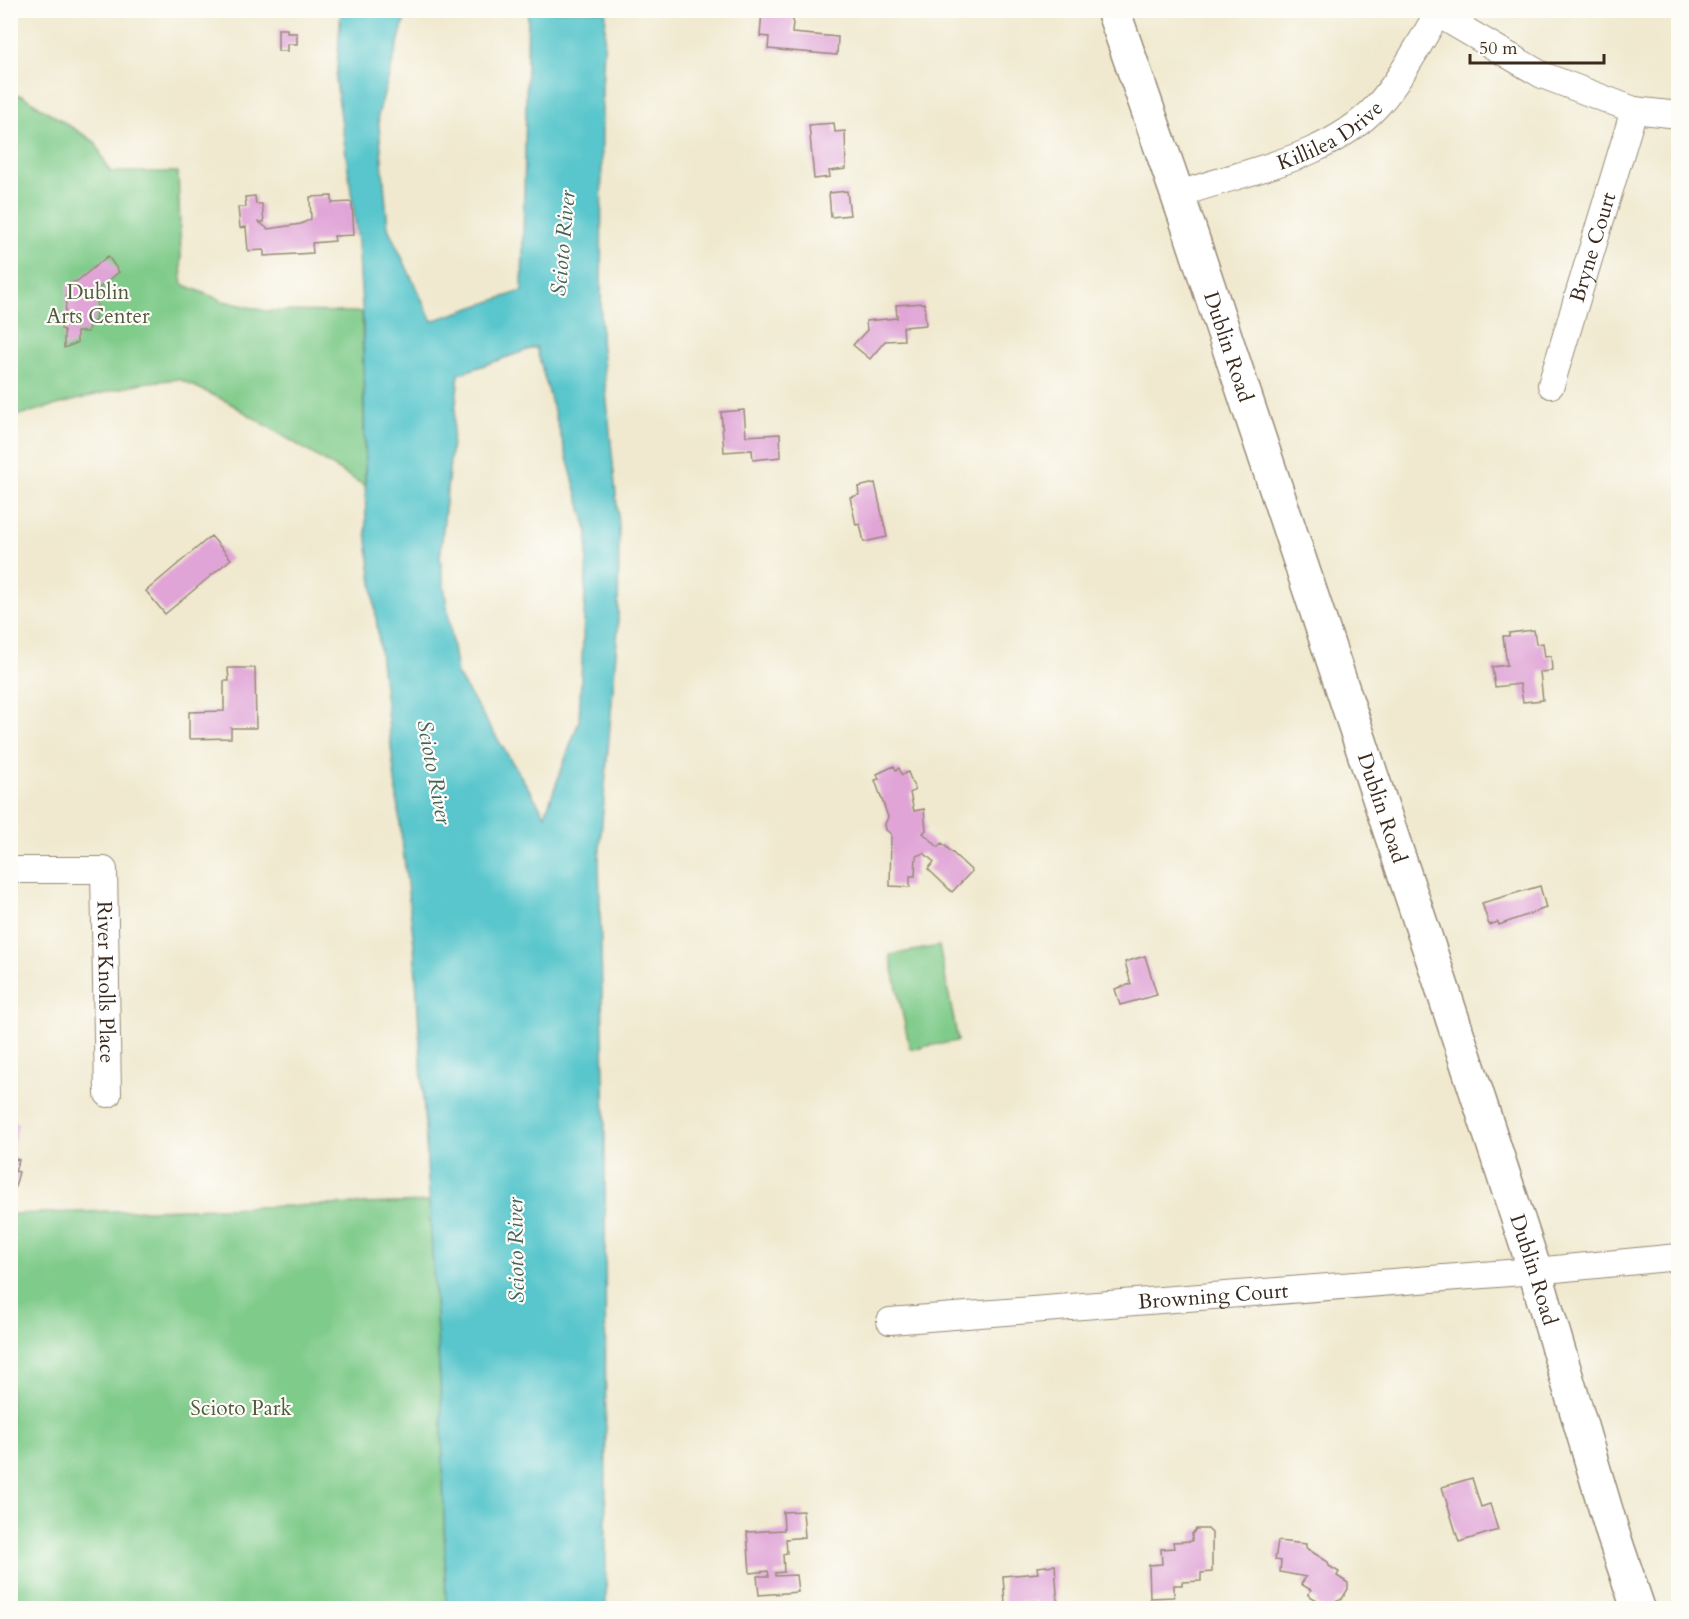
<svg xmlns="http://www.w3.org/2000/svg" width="1689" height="1619" viewBox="0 0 1689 1619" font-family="Cardo,serif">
	<rect width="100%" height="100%" fill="#fdfcf7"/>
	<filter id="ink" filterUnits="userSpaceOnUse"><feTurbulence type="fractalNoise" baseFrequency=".0167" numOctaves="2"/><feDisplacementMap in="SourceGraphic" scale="12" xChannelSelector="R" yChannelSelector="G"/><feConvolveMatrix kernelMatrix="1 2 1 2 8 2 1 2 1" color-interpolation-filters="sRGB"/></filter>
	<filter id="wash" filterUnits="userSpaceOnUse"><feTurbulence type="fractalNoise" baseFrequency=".008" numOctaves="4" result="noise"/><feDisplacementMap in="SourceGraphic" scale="24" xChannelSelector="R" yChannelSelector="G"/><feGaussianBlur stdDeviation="1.35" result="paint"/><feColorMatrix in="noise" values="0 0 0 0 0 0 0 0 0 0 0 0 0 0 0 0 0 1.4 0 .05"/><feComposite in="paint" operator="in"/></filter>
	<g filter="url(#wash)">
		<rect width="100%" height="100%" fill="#f0e9cf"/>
		<path fill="#7fcb8a" stroke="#5d7a54" stroke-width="1.5" d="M 10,94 L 23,96 L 95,142 L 110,172 L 178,172 L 182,284 L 223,301 L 266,311 L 362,312 L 365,486 L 228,402 L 179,379 L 141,383 L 11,417 Z
			M 939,946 L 958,1041 L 910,1049 L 890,955 Z
			M 429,1202 L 442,1417 L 446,1608 L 11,1608 L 10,1214 Z"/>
		<path fill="#58c6cc" stroke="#4a7875" stroke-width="1.5" fill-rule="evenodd" d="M 341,11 L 407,11 L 378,115 L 388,228 L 432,321 L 522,291 L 528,11 L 606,11 L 602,87 L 601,339 L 619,526 L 618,628 L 599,859 L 605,1126 L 606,1608 L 446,1608 L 442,1417 L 414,944 L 366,531 L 363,321 L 358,242 L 336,81 ZM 536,347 L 588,533 L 579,721 L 545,815 L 457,674 L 440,558 L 459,374 Z"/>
		<g id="blocks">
			<path fill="#e0a4d7" d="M 762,10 L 794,10 L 792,33 L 838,37 L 837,55 L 768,49 L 769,37 L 760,36 Z
				M 278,29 L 287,29 L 287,33 L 297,33 L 297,44 L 287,44 L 287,51 L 278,51 Z
				M 834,123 L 835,132 L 845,131 L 846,169 L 829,171 L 830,177 L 814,179 L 809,125 Z
				M 847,191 L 850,215 L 831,217 L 829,193 Z
				M 255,196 L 256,204 L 262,204 L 264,222 L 259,222 L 268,229 L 301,224 L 311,219 L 310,197 L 332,196 L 332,203 L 352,202 L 354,235 L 334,236 L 335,241 L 312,243 L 313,253 L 264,256 L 264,250 L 248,251 L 246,227 L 240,228 L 238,207 L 246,207 L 245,197 Z
				M 108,256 L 119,272 L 93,293 L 98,297 L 95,322 L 89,322 L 88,332 L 77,332 L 77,343 L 64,348 L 64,330 L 61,329 L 62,316 L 65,316 L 67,284 L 77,281 Z
				M 924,303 L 926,325 L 903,327 L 904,340 L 885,341 L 870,359 L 853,345 L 867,330 L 866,321 L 897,318 L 896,305 Z
				M 744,410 L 746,436 L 780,434 L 781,457 L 753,460 L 752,450 L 724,452 L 721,412 Z
				M 875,483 L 887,537 L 864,542 L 860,524 L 856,525 L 850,497 L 859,495 L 858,487 Z
				M 211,536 L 231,559 L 165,614 L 146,591 Z
				M 1534,630 L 1536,644 L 1543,643 L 1545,657 L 1551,656 L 1552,671 L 1540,672 L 1543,700 L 1523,702 L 1520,684 L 1495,687 L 1492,667 L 1507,665 L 1503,636 L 1509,636 L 1509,633 Z
				M 228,668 L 255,668 L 256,728 L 231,728 L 231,738 L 189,739 L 189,712 L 224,711 L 224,681 L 229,681 Z
				M 894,766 L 896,770 L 899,768 L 902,775 L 908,772 L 915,790 L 910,793 L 914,811 L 924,809 L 926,830 L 923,833 L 938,847 L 942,843 L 972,871 L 952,892 L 928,869 L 934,862 L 924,853 L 916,856 L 915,876 L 910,876 L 910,887 L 890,886 L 891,834 L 886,830 L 885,824 L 888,817 L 875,780 L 879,779 L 877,774 Z
				M 1540,886 L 1546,908 L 1499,925 L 1498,922 L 1489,925 L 1482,903 Z
				M 1145,956 L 1157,995 L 1120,1005 L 1115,989 L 1131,984 L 1125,962 Z
				M 10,1122 L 18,1124 L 11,1154 L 10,1154 Z
				M 10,1157 L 19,1160 L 15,1171 L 19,1172 L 15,1187 L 10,1186 Z
				M 1472,1478 L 1481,1507 L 1490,1504 L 1498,1530 L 1459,1542 L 1442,1487 Z
				M 803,1511 L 805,1537 L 786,1539 L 787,1553 L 783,1554 L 784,1572 L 775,1573 L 775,1576 L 796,1575 L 798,1592 L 759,1595 L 757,1576 L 769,1576 L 768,1571 L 750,1573 L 747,1532 L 784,1530 L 783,1512 Z
				M 1196,1529 L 1208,1529 L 1212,1533 L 1212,1572 L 1201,1573 L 1201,1581 L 1182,1582 L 1182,1585 L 1174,1585 L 1174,1597 L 1150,1598 L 1149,1565 L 1162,1564 L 1161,1549 L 1174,1548 L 1173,1542 L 1192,1541 L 1192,1534 Z
				M 1278,1541 L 1306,1544 L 1306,1548 L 1328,1562 L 1329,1566 L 1339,1572 L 1337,1576 L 1348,1583 L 1348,1589 L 1342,1599 L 1337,1600 L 1332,1608 L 1322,1608 L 1315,1604 L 1317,1600 L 1308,1595 L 1311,1590 L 1301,1584 L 1306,1577 L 1280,1572 L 1281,1561 L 1275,1560 Z
				M 1055,1565 L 1058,1608 L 1037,1608 L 1037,1601 L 1005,1604 L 1003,1576 L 1038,1573 L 1037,1567 Z"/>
		</g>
	</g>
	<g filter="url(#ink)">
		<use href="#blocks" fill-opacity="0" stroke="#968a76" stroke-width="1.5"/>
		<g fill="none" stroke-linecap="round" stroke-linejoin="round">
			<g stroke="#968a76" stroke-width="28">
				<g id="minor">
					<path d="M 1431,10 L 1542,75 L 1634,110 L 1678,115"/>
					<path id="s1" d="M 1177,195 C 1243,171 1327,160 1377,106 C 1402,78 1420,42 1440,10"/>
					<path id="s2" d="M 1551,385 L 1634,110"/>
					<path id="s3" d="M 10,870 L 104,870 L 108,1094"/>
					<path id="s4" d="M 890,1321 L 1535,1271 L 1678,1257"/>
				</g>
			</g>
			<g stroke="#968a76" stroke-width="36">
				<g id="major">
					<path id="s5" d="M 1113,10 L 1189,228 L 1439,978 L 1535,1271 L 1613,1534 L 1638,1608"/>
				</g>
			</g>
			<use href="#minor" stroke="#fff" stroke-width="26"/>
			<use href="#major" stroke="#fff" stroke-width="33"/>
		</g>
	</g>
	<g text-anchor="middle" stroke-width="4.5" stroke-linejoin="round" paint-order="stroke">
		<g font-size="21" fill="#3b2a1e" stroke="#fdfcf7">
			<text dy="7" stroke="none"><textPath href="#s1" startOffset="165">Killilea Drive</textPath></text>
			<text dy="7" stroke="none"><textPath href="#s2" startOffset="144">Bryne Court</textPath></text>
			<text dy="7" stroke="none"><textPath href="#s5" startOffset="356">Dublin Road</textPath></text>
			<text dy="7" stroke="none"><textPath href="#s5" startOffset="842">Dublin Road</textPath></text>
			<text dy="7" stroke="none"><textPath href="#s3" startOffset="206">River Knolls Place</textPath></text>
			<text dy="7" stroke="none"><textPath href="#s5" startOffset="1328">Dublin Road</textPath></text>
			<text dy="7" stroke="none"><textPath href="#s4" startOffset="324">Browning Court</textPath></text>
		</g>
		<g font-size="21" fill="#4f5a3e" stroke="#fdfcf7">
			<text x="98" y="299">Dublin<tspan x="98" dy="24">Arts Center</tspan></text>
			<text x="241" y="1415">Scioto Park</text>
		</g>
		<g font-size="22" font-style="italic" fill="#45615b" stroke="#fdfcf7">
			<text transform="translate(562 243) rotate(-85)" y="8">Scioto River</text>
			<text transform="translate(435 772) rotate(79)" y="8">Scioto River</text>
			<text transform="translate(515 1250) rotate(-91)" y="8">Scioto River</text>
		</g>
	</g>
	<rect width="1689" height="1619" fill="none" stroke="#fdfcf7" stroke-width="36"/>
	<path d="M1470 54v9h134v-9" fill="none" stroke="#3b2a1e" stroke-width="3"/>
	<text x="1479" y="54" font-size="18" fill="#3b2a1e" stroke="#fdfcf7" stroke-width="4.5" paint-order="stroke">50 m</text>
</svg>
